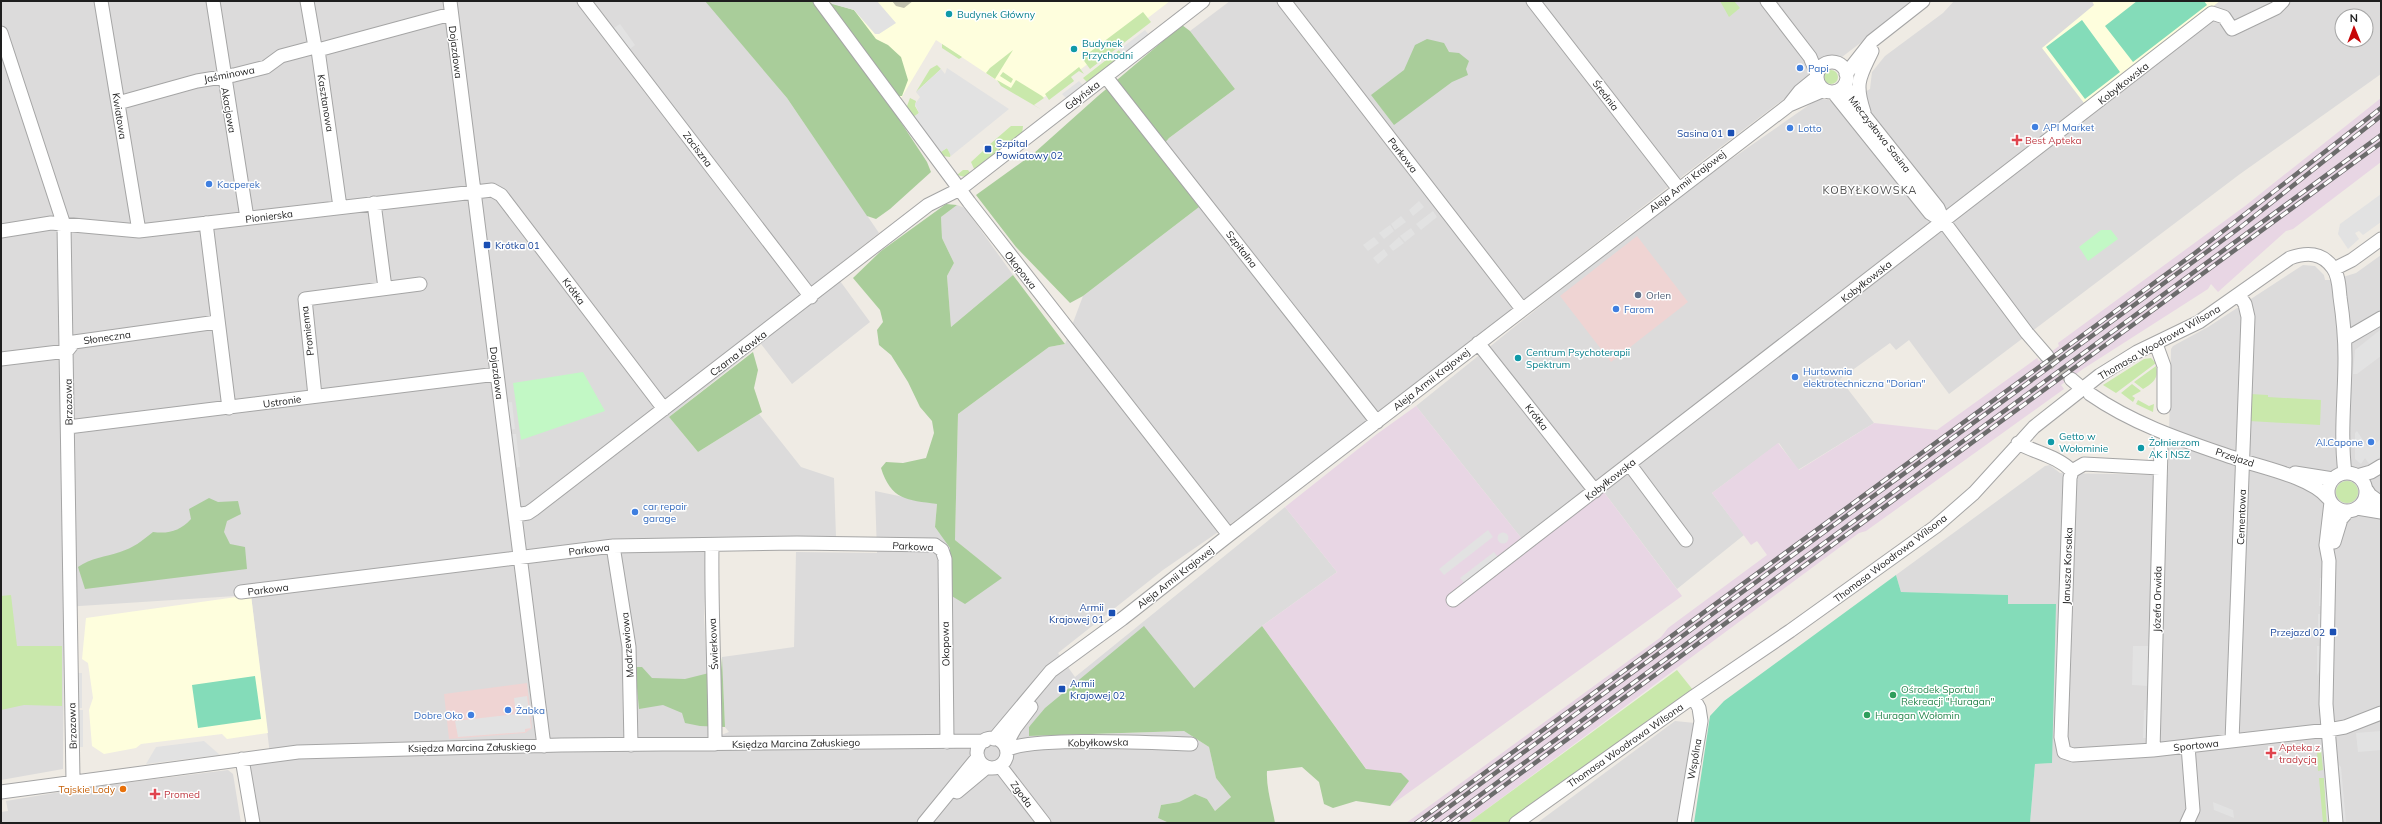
<svg xmlns="http://www.w3.org/2000/svg" width="2382" height="824" viewBox="0 0 2382 824" font-family="Mulish,sans-serif">
	<rect width="100%" height="100%" fill="#efebe4"/>
	<path fill="#dcdbdb" fill-rule="evenodd" d="M 1,1 L 706,1 L 787,98 L 879,233 L 832,270 L 870,322 L 792,384 L 761,344 L 669,417 L 698,452 L 759,414 L 801,467 L 834,478 L 836,537 L 708,538 L 704,617 L 711,731 L 708,740 L 729,732 L 725,727 L 722,657 L 794,647 L 796,552 L 877,553 L 875,491 L 937,504 L 935,527 L 950,547 L 950,595 L 1001,578 L 955,540 L 958,414 L 1049,347 L 1065,344 L 1083,296 L 1199,207 L 1157,152 L 1169,138 L 1235,89 L 1190,31 L 1230,1 L 1915,1 L 1842,57 L 1824,60 L 1812,70 L 1810,79 L 1663,191 L 1381,411 L 1272,495 L 1163,570 L 1058,653 L 1075,677 L 1285,507 L 1337,572 L 1262,626 L 1194,688 L 1029,726 L 1029,736 L 1184,731 L 1209,747 L 1216,778 L 1231,797 L 1215,811 L 1207,799 L 1195,794 L 1179,802 L 1161,805 L 1158,818 L 1169,823 L 253,823 L 242,759 L 270,755 L 251,595 L 64,607 L 63,769 L 1,780 Z
		M 1954,1 L 2381,1 L 2381,74 L 2240,174 L 1949,394 L 1909,340 L 1896,350 L 1890,343 L 1840,379 L 1874,423 L 1798,470 L 1779,443 L 1712,493 L 1744,535 L 1677,589 L 1600,487 L 1526,544 L 1416,406 L 1671,201 L 1819,98 L 1829,100 L 1839,107 L 1870,89 L 1872,72 L 1885,56 L 1943,13 ZM 2342,16 L 2366,16 L 2366,40 L 2342,40 Z
		M 957,205 L 965,208 L 1013,275 L 951,327 L 947,276 L 954,263 L 942,238 L 941,217 Z
		M 2381,255 L 2381,823 L 2030,823 L 2035,764 L 2051,763 L 2008,604 L 2008,595 L 1901,592 L 1896,575 L 2045,466 L 2050,465 L 2060,473 L 2168,475 L 2171,349 L 2173,346 L 2208,327 L 2303,265 L 2315,266 L 2324,275 L 2325,280 L 2333,280 L 2356,273 Z
		M 1675,721 L 1695,723 L 1678,823 L 1537,823 Z
		M 228,770 L 233,774 L 241,823 L 1,823 L 1,812 L 8,811 L 6,801 L 84,788 Z"/>
	<path fill="#efd4d3" d="M 1637,236 L 1688,302 L 1611,362 L 1560,296 Z
		M 527,683 L 532,728 L 525,733 L 449,739 L 444,694 Z"/>
	<path fill="#e8d6e4" d="M 2381,98 L 2381,162 L 2293,229 L 2286,231 L 2218,292 L 2211,284 L 2208,289 L 2083,369 L 2061,385 L 2064,389 L 1866,531 L 1859,533 L 1468,823 L 1406,823 L 1661,637 L 1668,628 L 1767,555 L 1757,541 L 1751,545 L 1712,493 L 1778,443 L 1799,470 L 1874,423 L 1937,430 L 2037,358 L 2039,361 L 2059,346 L 2058,343 L 2245,206 Z
		M 1416,406 L 1526,544 L 1600,487 L 1682,596 L 1390,806 L 1367,770 L 1262,626 L 1337,572 L 1285,507 L 1377,434 Z"/>
	<path fill="#fefedd" d="M 824,1 L 1170,1 L 1034,105 L 936,40 L 900,100 Z
		M 2092,1 L 2220,1 L 2084,103 L 2042,48 L 2094,5 Z
		M 251,595 L 268,733 L 227,739 L 222,734 L 141,744 L 136,748 L 104,754 L 92,746 L 89,710 L 93,698 L 88,663 L 82,659 L 86,618 Z"/>
	<path fill="#c3c3b0" d="M 892,1 L 913,1 L 904,8 L 896,6 Z"/>
	<path fill="#c9e8ab" d="M 1720,1 L 1734,1 L 1740,8 L 1729,17 Z
		M 1143,12 L 1151,22 L 1090,69 L 1082,58 Z
		M 942,44 L 962,57 L 959,59 L 942,48 Z
		M 1013,50 L 995,79 L 986,73 L 990,68 Z
		M 1119,50 L 1123,56 L 1088,83 L 1083,78 Z
		M 937,65 L 941,69 L 916,92 L 930,69 Z
		M 1079,67 L 1084,74 L 1079,71 L 1071,77 L 1074,81 L 1049,100 L 1045,94 Z
		M1824 77a7 7 0 1 1 14 0a7 7 0 1 1-14 0Z
		M 1003,72 L 1013,79 L 1011,83 L 1000,76 Z
		M 997,80 L 1011,88 L 1016,80 L 1042,96 L 1044,98 L 1034,105 L 1042,110 L 1001,86 Z
		M 910,98 L 916,101 L 915,106 L 919,113 L 914,117 L 940,152 L 947,148 L 951,154 L 950,157 L 943,156 L 907,111 L 907,106 Z
		M 1011,126 L 1023,126 L 1022,134 L 975,171 L 971,162 L 984,150 L 986,152 L 991,148 L 989,145 Z
		M 963,170 L 968,170 L 971,174 L 965,177 L 957,175 Z
		M 2151,358 L 2156,363 L 2116,393 L 2103,385 L 2144,359 Z
		M 2156,366 C 2159,379 2153,383 2143,389 L 2134,382 Z
		M 2132,384 L 2141,391 L 2132,396 L 2135,398 L 2133,402 L 2121,393 Z
		M 2250,394 L 2268,395 L 2268,397 L 2321,400 L 2320,425 L 2249,421 Z
		M 2138,400 L 2149,406 L 2154,404 L 2153,412 L 2136,404 Z
		M2336 492a11 11 0 1 1 22 0a11 11 0 1 1-22 0Z
		M 11,595 L 17,646 L 62,646 L 62,706 L 24,705 L 1,710 L 1,596 Z
		M 1677,670 L 1693,690 L 1508,823 L 1468,823 Z
		M 2321,749 L 2323,770 L 2318,771 L 2317,750 Z
		M 2319,778 L 2324,778 L 2327,823 L 2323,823 Z"/>
	<path fill="#a9cd9a" d="M 705,1 L 824,1 L 854,10 L 876,39 L 888,45 L 901,57 L 908,80 L 902,96 L 898,96 L 872,78 L 927,162 L 931,172 L 890,209 L 876,219 L 867,216 L 787,98 Z
		M 1182,25 L 1190,31 L 1235,89 L 1169,138 L 1157,152 L 1199,207 L 1083,296 L 1070,303 L 1016,247 L 976,195 L 1033,154 L 1098,96 Z
		M 1427,39 L 1444,43 L 1449,52 L 1459,53 L 1469,61 L 1466,69 L 1468,75 L 1452,82 L 1394,125 L 1371,95 L 1404,70 L 1415,45 Z
		M 946,204 L 957,205 L 941,217 L 942,238 L 954,263 L 947,276 L 951,327 L 1013,275 L 1065,344 L 1049,347 L 958,414 L 955,540 L 1002,578 L 965,604 L 950,595 L 950,548 L 935,527 L 937,504 C 907,500 891,500 881,468 L 886,462 L 903,463 L 926,458 L 934,433 L 932,421 L 920,407 L 908,382 L 891,355 L 879,345 L 877,330 L 883,322 L 880,310 L 853,278 L 881,251 Z
		M 753,352 L 758,370 L 754,388 L 762,412 L 698,452 L 669,417 Z
		M 209,498 L 218,502 L 238,501 L 241,514 L 227,521 L 224,532 L 230,544 L 245,547 L 247,569 L 85,589 L 78,567 C 91,558 105,557 120,552 C 133,548 142,541 153,532 C 169,534 180,531 191,519 L 189,509 Z
		M 1144,626 L 1194,688 L 1262,626 L 1366,769 L 1401,773 L 1409,781 L 1390,806 L 1356,801 L 1333,808 L 1324,804 L 1319,782 L 1302,767 L 1267,771 C 1266,787 1272,806 1275,823 L 1169,823 L 1158,818 L 1161,805 L 1179,802 L 1195,794 L 1207,799 L 1215,811 L 1231,797 L 1216,778 L 1209,747 L 1184,731 L 1029,736 L 1029,727 L 1045,708 Z
		M 722,657 L 725,727 L 700,726 L 685,723 L 682,713 L 663,705 L 639,709 L 635,667 L 642,667 L 652,678 L 685,679 L 721,670 Z"/>
	<path fill="#c2f8c5" d="M 2101,230 L 2111,230 L 2118,239 L 2088,261 L 2079,247 Z
		M 583,372 L 605,411 L 521,440 L 513,383 Z"/>
	<path fill="#84dcb9" d="M 2137,1 L 2204,1 L 2207,5 L 2133,62 L 2105,26 Z
		M 2082,20 L 2120,72 L 2085,99 L 2046,47 Z
		M 1896,575 L 1901,592 L 2008,595 L 2008,604 L 2056,604 L 2052,763 L 2035,764 L 2030,823 L 1694,823 L 1710,716 L 1724,701 Z
		M 255,676 L 261,719 L 198,728 L 192,685 Z"/>
	<path fill="#e2e2e2" d="M 830,1 L 877,1 L 896,23 L 879,34 L 875,34 L 854,10 L 832,4 Z
		M 620,24 L 635,45 L 630,49 L 614,28 Z
		M 1145,30 L 1150,36 L 1123,56 L 1119,50 Z
		M 947,68 L 1009,109 L 951,156 L 947,148 L 941,152 L 913,117 L 919,113 L 915,104 L 920,97 L 916,92 L 941,69 L 945,74 Z
		M 1079,81 L 1084,86 L 1067,99 L 1062,94 Z
		M 2381,194 L 2381,222 L 2363,235 L 2359,231 L 2355,233 L 2359,239 L 2348,249 L 2338,234 L 2340,224 Z
		M 1419,201 L 1424,207 L 1413,216 L 1409,210 Z
		M 1433,211 L 1437,217 L 1421,230 L 1416,224 Z
		M 1401,216 L 1406,222 L 1395,230 L 1391,224 Z
		M 1390,225 L 1394,231 L 1384,239 L 1379,233 Z
		M 1411,228 L 1415,234 L 1405,242 L 1400,236 Z
		M 1374,237 L 1379,243 L 1368,251 L 1363,245 Z
		M 1399,237 L 1404,243 L 1393,251 L 1389,246 Z
		M 1384,249 L 1388,255 L 1378,264 L 1373,258 Z
		M 2380,330 L 2381,356 L 2357,374 L 2353,374 L 2355,350 Z
		M 512,402 L 515,429 L 508,430 L 505,403 Z
		M 2357,431 L 2367,446 L 2371,447 L 2381,439 L 2381,456 L 2370,465 L 2365,458 L 2361,464 L 2355,459 L 2355,433 Z
		M 509,434 L 516,434 L 520,467 L 513,468 Z
		M 1488,530 L 1493,537 L 1444,575 L 1439,569 Z
		M1497.5 538a5.5 5.5 0 1 1 11 0a5.5 5.5 0 1 1-11 0Z
		M 1494,552 L 1499,559 L 1465,584 L 1460,578 Z
		M 2320,578 L 2322,578 L 2322,606 L 2319,606 Z
		M 2318,614 L 2322,614 L 2321,639 L 2318,639 Z
		M 2133,646 L 2148,646 L 2147,686 L 2132,685 Z
		M 2317,646 L 2321,646 L 2321,667 L 2317,676 Z
		M 75,673 L 82,673 L 82,708 L 75,708 Z
		M 527,696 L 531,728 L 525,729 L 525,732 L 458,737 L 455,721 L 516,714 L 514,698 Z
		M 75,710 L 83,710 L 83,747 L 75,747 Z
		M 2144,710 L 2151,710 L 2150,738 L 2143,738 Z
		M 2381,731 L 2381,750 L 2358,752 L 2356,733 Z
		M 204,741 L 220,755 L 146,764 L 156,747 Z
		M 2337,763 L 2341,767 L 2346,823 L 2342,823 Z
		M 2328,777 L 2332,823 L 2327,823 L 2324,778 Z
		M 2213,802 L 2233,810 L 2234,818 L 2214,810 Z"/>
	<g fill="none" stroke-linecap="round" stroke-linejoin="round">
		<path stroke="#c5c2bc" stroke-width="13" stroke-dasharray="13 6" stroke-linecap="butt" d="M 2047,356 L 2071,379"/>
		<g stroke="#a5a5a5" stroke-width="15">
			<path id="minor" d="M 101,1 L 139,231
				M 213,1 L 247,218
				M 307,1 L 315,47 L 318,50 L 340,207
				M 450,1 L 544,746
				M 584,1 L 811,297
				M 820,1 L 969,202 L 1229,535
				M 1284,1 L 1522,309
				M 1533,1 L 1678,188
				M 1767,1 L 1810,57 L 1817,74
				M 1,33 L 64,225 L 73,780
				M 318,50 L 451,14
				M1817 77a15 15 0 1 1 30 0a15 15 0 1 1-30 0Z
				M 1846,74 L 1872,41 L 1923,1
				M 1106,77 L 1377,422
				M 1845,84 L 1849,96 L 1938,208 L 1944,222 L 2027,333 L 2047,356
				M 1833,92 L 1930,213 L 1944,222
				M 118,103 L 197,81 L 234,75 L 266,67 L 281,56 L 315,47
				M 1789,105 L 1824,90
				M 1864,112 C 1854,82 1860,77 1872,51
				M 374,203 L 385,288
				M 206,223 L 229,408
				M 1,231 L 51,223 L 139,231 L 492,190 L 501,195 L 664,409
				M 2334,269 L 2352,260 L 2381,239
				M 2345,339 L 2381,318
				M 1478,343 L 1595,491
				M 2156,344 L 2164,366 L 2164,407
				M 1,359 L 67,351 L 74,342 L 217,322
				M 2071,379 L 2078,385
				M 2090,394 C 2136,426 2188,442 2240,460 C 2265,468 2312,478 2328,498
				M 315,396 L 305,299 L 420,284
				M 68,427 L 497,374
				M 2018,443 C 2036,453 2057,456 2072,471
				M 1630,465 L 1686,540
				M 2160,468 L 2084,464 L 2072,471 L 2070,478 L 2061,737 L 2064,752 L 2073,755 L 2153,750 L 2328,730 L 2345,727 L 2381,713
				M 2295,473 L 2333,479
				M2328 492a19 19 0 1 1 38 0a19 19 0 1 1-38 0Z
				M 2357,476 L 2371,472 L 2381,466
				M 2366,489 L 2370,495 L 2381,503
				M 2331,502 L 2326,545 L 2329,561 L 2326,704 L 2336,823
				M 2357,508 L 2381,512
				M 515,515 L 528,513 L 534,509 L 928,205 L 960,189 L 1203,1
				M 2334,542 L 2341,519 L 2348,511
				M 712,545 C 711,611 715,677 715,744
				M 613,546 L 629,647 L 631,745
				M 241,592 L 613,546 L 797,543 L 935,545 L 942,550 L 945,559 L 947,742
				M 1453,600 L 2212,13 L 2224,17 L 2232,29 L 2276,8 L 2283,1
				M977 753a15 15 0 1 1 30 0a15 15 0 1 1-30 0Z
				M 994,739 L 1051,671 L 1122,619 L 1229,535 L 1789,105 L 1800,91 L 1816,78
				M 2232,741 L 2248,317 L 2245,304 L 2239,295
				M 1005,746 L 1015,728 L 1031,707
				M 1007,750 C 1029,736 1159,743 1191,744
				M 2153,750 L 2161,449
				M 242,759 L 253,823
				M 1000,766 L 1044,823
				M 1,792 L 298,752 L 561,745 L 985,741
				M 957,792 L 987,767
				M 924,823 L 978,757
				M 1516,823 L 1693,697 L 1790,631 L 1935,527 L 1974,493 L 2034,427 L 2100,375 L 2137,352 L 2199,322 L 2290,258 C 2307,252 2322,252 2333,268 C 2339,276 2339,288 2340,297 C 2343,317 2345,337 2345,358 C 2345,396 2340,435 2345,473
				M 1684,823 L 1701,721 L 1699,708 L 1693,697
				M 2187,823 L 2193,810 L 2188,746"/>
		</g>
		<use href="#minor" stroke="#fff" stroke-width="13"/>
		<g stroke="#6c6c6c" stroke-width="4.5">
			<path id="rail" d="M 1416,823 L 2195,253 L 2381,108
				M 1427,823 L 2242,226 L 2381,116
				M 1442,823 L 2381,135
				M 1453,823 L 2381,143"/>
		</g>
		<use href="#rail" stroke="#fff" stroke-width="3" stroke-dasharray="9" stroke-linecap="butt"/>
	</g>
	<g fill="#0f9aa8" stroke="#fff" stroke-width="1.5">
		<circle cx="949" cy="14" r="4"/>
		<circle cx="1074" cy="49" r="4"/>
		<circle cx="1518" cy="358" r="4"/>
		<circle cx="2051" cy="442" r="4"/>
		<circle cx="2141" cy="448" r="4"/>
	</g>
	<g fill="#3f7fe0" stroke="#fff" stroke-width="1.5">
		<circle cx="1800" cy="68" r="4"/>
		<circle cx="2035" cy="127" r="4"/>
		<circle cx="1790" cy="128" r="4"/>
		<circle cx="209" cy="184" r="4"/>
		<circle cx="1616" cy="309" r="4"/>
		<circle cx="1795" cy="377" r="4"/>
		<circle cx="2371" cy="442" r="4"/>
		<circle cx="635" cy="512" r="4"/>
		<circle cx="508" cy="710" r="4"/>
		<circle cx="471" cy="715" r="4"/>
	</g>
	<g fill="#1a4fb4" stroke="#fff" stroke-width="1.5">
		<rect x="1727" y="129" width="8" height="8" rx="2"/>
		<rect x="984" y="145" width="8" height="8" rx="2"/>
		<rect x="483" y="241" width="8" height="8" rx="2"/>
		<rect x="1108" y="609" width="8" height="8" rx="2"/>
		<rect x="2329" y="628" width="8" height="8" rx="2"/>
		<rect x="1058" y="685" width="8" height="8" rx="2"/>
	</g>
	<g fill="#e0444e" stroke="#fff" stroke-width="1.5">
		<path d="M2015 134h4v4h4v4h-4v4h-4v-4h-4v-4h4z"/>
		<path d="M2269 747h4v4h4v4h-4v4h-4v-4h-4v-4h4z"/>
		<path d="M153 788h4v4h4v4h-4v4h-4v-4h-4v-4h4z"/>
	</g>
	<circle fill="#5c6f8a" stroke="#fff" stroke-width="1.5" cx="1638" cy="295" r="4"/>
	<g fill="#2e9e5b" stroke="#fff" stroke-width="1.5">
		<circle cx="1893" cy="695" r="4"/>
		<circle cx="1867" cy="715" r="4"/>
	</g>
	<circle fill="#e8710a" stroke="#fff" stroke-width="1.5" cx="123" cy="789" r="4"/>
	<g text-anchor="middle" stroke-width="3" stroke-linejoin="round" paint-order="stroke">
		<g font-size="10" fill="#0d838f" stroke="#fff" text-anchor="start">
			<text x="957" y="18">Budynek Główny</text>
			<text x="1082" y="47">Budynek<tspan x="1082" dy="12">Przychodni</tspan></text>
			<text x="1526" y="356">Centrum Psychoterapii<tspan x="1526" dy="12">Spektrum</tspan></text>
			<text x="2059" y="440">Getto w<tspan x="2059" dy="12">Wołominie</tspan></text>
			<text x="2149" y="446">Żołnierzom<tspan x="2149" dy="12">AK i NSZ</tspan></text>
		</g>
		<g font-size="10" fill="#1e1e1e" stroke="#fff">
			<text transform="translate(456 52) rotate(83)" y="4">Dojazdowa</text>
			<text transform="translate(229 74) rotate(-11)" y="4">Jaśminowa</text>
			<text transform="translate(2123 83) rotate(-38)" y="4">Kobyłkowska</text>
			<text transform="translate(1082 95) rotate(-37)" y="4">Gdyńska</text>
			<text transform="translate(1606 95) rotate(52)" y="4">Średnia</text>
			<text transform="translate(326 103) rotate(81)" y="4">Kasztanowa</text>
			<text transform="translate(229 110) rotate(80)" y="4">Akacjowa</text>
			<text transform="translate(120 116) rotate(81)" y="4">Kwiatowa</text>
			<text transform="translate(1880 134) rotate(52)" y="4">Mieczysława Sasina</text>
			<text transform="translate(698 149) rotate(53)" y="4">Zaciszna</text>
			<text transform="translate(1403 155) rotate(52)" y="4">Parkowa</text>
			<text transform="translate(1687 181) rotate(-38)" y="4">Aleja Armii Krajowej</text>
			<text transform="translate(269 216) rotate(-7)" y="4">Pionierska</text>
			<text transform="translate(1242 249) rotate(52)" y="4">Szpitalna</text>
			<text transform="translate(1021 270) rotate(52)" y="4">Okopowa</text>
			<text transform="translate(1866 281) rotate(-38)" y="4">Kobyłkowska</text>
			<text transform="translate(574 291) rotate(53)" y="4">Krótka</text>
			<text transform="translate(307 331) rotate(-97)" y="4">Promienna</text>
			<text transform="translate(107 337) rotate(-8)" y="4">Słoneczna</text>
			<text transform="translate(2159 342) rotate(-30)" y="4">Thomasa Woodrowa Wilsona</text>
			<text transform="translate(738 353) rotate(-37)" y="4">Czarna Kawka</text>
			<text transform="translate(497 373) rotate(83)" y="4">Dojazdowa</text>
			<text transform="translate(1431 379) rotate(-38)" y="4">Aleja Armii Krajowej</text>
			<text transform="translate(282 401) rotate(-8)" y="4">Ustronie</text>
			<text transform="translate(68 402) rotate(-91)" y="4">Brzozowa</text>
			<text transform="translate(1537 417) rotate(52)" y="4">Krótka</text>
			<text transform="translate(2235 457) rotate(18)" y="4">Przejazd</text>
			<text transform="translate(1610 479) rotate(-38)" y="4">Kobyłkowska</text>
			<text transform="translate(2241 517) rotate(-88)" y="4">Cementowa</text>
			<text transform="translate(913 546) rotate(3)" y="4">Parkowa</text>
			<text transform="translate(589 549) rotate(-7)" y="4">Parkowa</text>
			<text transform="translate(1890 558) rotate(-37)" y="4">Thomasa Woodrowa Wilsona</text>
			<text transform="translate(2067 566) rotate(-88)" y="4">Janusza Korsaka</text>
			<text transform="translate(1175 577) rotate(-38)" y="4">Aleja Armii Krajowej</text>
			<text transform="translate(268 589) rotate(-7)" y="4">Parkowa</text>
			<text transform="translate(2157 599) rotate(-89)" y="4">Józefa Orwida</text>
			<text transform="translate(713 644) rotate(-93)" y="4">Świerkowa</text>
			<text transform="translate(945 644) rotate(-91)" y="4">Okopowa</text>
			<text transform="translate(627 645) rotate(-95)" y="4">Modrzewiowa</text>
			<text transform="translate(72 726) rotate(-92)" y="4">Brzozowa</text>
			<text transform="translate(1098 742) rotate(-1)" y="4">Kobyłkowska</text>
			<text transform="translate(796 743) rotate(-1)" y="4">Księdza Marcina Załuskiego</text>
			<text transform="translate(1625 745) rotate(-35)" y="4">Thomasa Woodrowa Wilsona</text>
			<text transform="translate(2196 745) rotate(-6)" y="4">Sportowa</text>
			<text transform="translate(472 747) rotate(-1)" y="4">Księdza Marcina Załuskiego</text>
			<text transform="translate(1694 759) rotate(-80)" y="4">Wspólna</text>
			<text transform="translate(1022 794) rotate(53)" y="4">Zgoda</text>
		</g>
		<g font-size="10" fill="#366cbe" stroke="#fff" text-anchor="start">
			<text x="1808" y="72">Papi</text>
			<text x="2043" y="131">API Market</text>
			<text x="1798" y="132">Lotto</text>
			<text x="217" y="188">Kacperek</text>
			<text x="1624" y="313">Farom</text>
			<text x="1803" y="375">Hurtownia<tspan x="1803" dy="12">elektrotechniczna "Dorian"</tspan></text>
			<text x="2363" y="446" text-anchor="end">Al.Capone</text>
			<text x="643" y="510">car repair<tspan x="643" dy="12">garage</tspan></text>
			<text x="516" y="714">Żabka</text>
			<text x="463" y="719" text-anchor="end">Dobre Oko</text>
		</g>
		<g font-size="10" fill="#164399" stroke="#fff" text-anchor="end">
			<text x="1723" y="137">Sasina 01</text>
			<text x="996" y="147" text-anchor="start">Szpital<tspan x="996" dy="12">Powiatowy 02</tspan></text>
			<text x="495" y="249" text-anchor="start">Krótka 01</text>
			<text x="1104" y="611">Armii<tspan x="1104" dy="12">Krajowej 01</tspan></text>
			<text x="2325" y="636">Przejazd 02</text>
			<text x="1070" y="687" text-anchor="start">Armii<tspan x="1070" dy="12">Krajowej 02</tspan></text>
		</g>
		<g font-size="10" fill="#be3a42" stroke="#fff" text-anchor="start">
			<text x="2025" y="144">Best Apteka</text>
			<text x="2279" y="751">Apteka z<tspan x="2279" dy="12">tradycją</tspan></text>
			<text x="164" y="798">Promed</text>
		</g>
		<g font-size="10" fill="#4e5e75" stroke="#fff" text-anchor="start">
			<text x="1646" y="299">Orlen</text>
		</g>
		<g font-size="10" fill="#27864d" stroke="#fff" text-anchor="start">
			<text x="1901" y="693">Ośrodek Sportu i<tspan x="1901" dy="12">Rekreacji "Huragan"</tspan></text>
			<text x="1875" y="719">Huragan Wołomin</text>
		</g>
		<g font-size="10" fill="#c56008" stroke="#fff" text-anchor="end">
			<text x="115" y="793">Tajskie Lody</text>
		</g>
		<g font-size="11" letter-spacing="1" fill="#515151" stroke="#fff">
			<text x="1870" y="194">KOBYŁKOWSKA</text>
		</g>
	</g>
	<rect width="2382" height="824" fill="none" stroke="#1e1e1e" stroke-width="4"/>
	<g transform="translate(2354 28) rotate(359)"><circle r="19" fill="#ffffff" stroke="#a5a5a5"/>
	<path d="M0-3L7 15L0 10L-7 15Z" fill="#c60507"/>
	<text y="-6" font-size="11" font-weight="bold" text-anchor="middle" fill="#1e1e1e">N</text>
	</g>
</svg>
